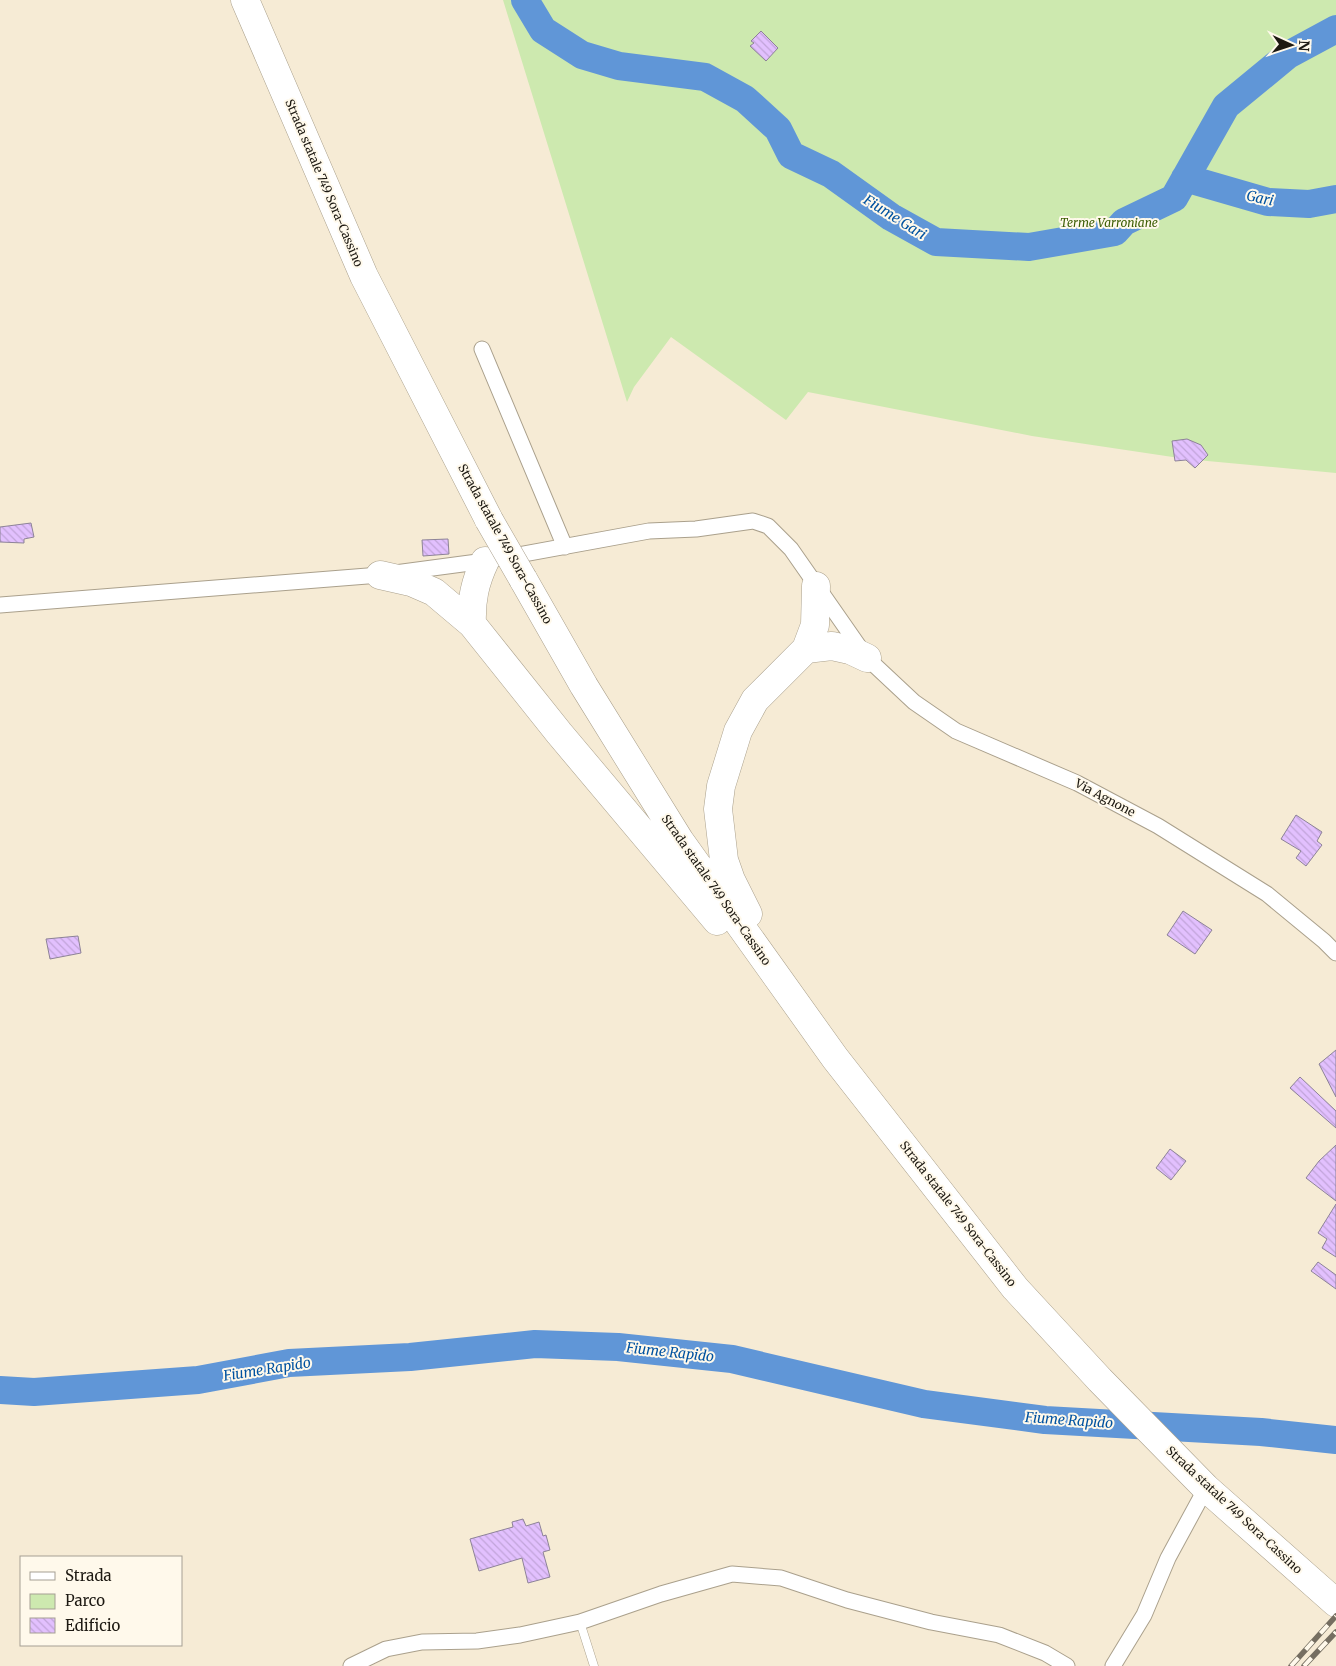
<svg xmlns="http://www.w3.org/2000/svg" width="1336" height="1666" viewBox="0 0 1336 1666" font-family="Merriweather,serif">
	<defs>
		<pattern id="building-back-hatch" width="6" height="6" patternUnits="userSpaceOnUse" patternTransform="scale(1.25)"><rect width="6" height="6" fill="#e2c0fe"/><path d="M-1 5l2 2M0 0l6 6M5-1l2 2" fill="none" stroke="#c1a4d9"/></pattern>
	</defs>
	<rect width="100%" height="100%" fill="#f6ebd5"/>
	<path fill="#cde9af" d="M 503,0 L 1336,0 L 1336,473 L 1186,459 L 1032,436 L 808,392 L 786,420 L 671,337 L 634,387 L 627,402 Z"/>
	<g fill="none" stroke-linecap="round" stroke-linejoin="round">
		<path stroke="#6096d7" stroke-width="28" d="M 525,0 L 543,30 L 582,55 L 619,66 L 705,77 L 745,99 L 778,129 L 791,155 L 831,174 L 891,217 L 936,242 L 1029,247 L 1115,232 L 1124,222 L 1174,198 L 1226,106 L 1288,55 L 1336,29
			M 1185,178 L 1268,202 L 1309,204 L 1336,199
			M 0,1390 L 34,1392 L 198,1380 L 289,1363 L 410,1357 L 535,1344 L 618,1347 L 732,1359 L 924,1404 L 1045,1420 L 1261,1432 L 1336,1440"/>
	</g>
	<path fill="url(#building-back-hatch)" stroke="#8d8397" d="M 761,31 L 778,48 L 766,61 L 750,46 L 754,43 L 751,41 Z
		M 1187,439 L 1201,445 L 1208,455 L 1195,468 L 1186,460 L 1175,461 L 1172,441 Z
		M 31,523 L 34,537 L 24,539 L 24,543 L 0,542 L 0,527 Z
		M 448,539 L 449,554 L 423,556 L 422,540 Z
		M 1296,815 L 1322,832 L 1317,841 L 1322,845 L 1306,866 L 1296,858 L 1301,851 L 1281,839 Z
		M 1183,911 L 1212,930 L 1195,954 L 1167,935 Z
		M 78,936 L 81,953 L 50,959 L 46,939 Z
		M 1336,1050 L 1336,1097 L 1319,1064 Z
		M 1300,1077 L 1336,1111 L 1336,1128 L 1290,1088 Z
		M 1336,1145 L 1336,1201 L 1306,1178 L 1319,1161 Z
		M 1170,1149 L 1186,1161 L 1171,1180 L 1156,1168 Z
		M 1336,1204 L 1336,1257 L 1322,1248 L 1327,1239 L 1318,1233 Z
		M 1318,1262 L 1336,1275 L 1336,1289 L 1311,1271 Z
		M 523,1519 L 526,1526 L 539,1522 L 543,1536 L 546,1535 L 550,1550 L 543,1552 L 550,1577 L 528,1583 L 522,1558 L 479,1571 L 470,1539 L 513,1527 L 512,1522 Z"/>
	<g fill="none" stroke-linecap="round" stroke-linejoin="round">
		<g stroke="#aaa08c" stroke-width="9">
			<path id="lane" d="M 580,1622 L 594,1666"/>
		</g>
		<g stroke="#aaa08c" stroke-width="17">
			<path id="street" d="M 482,349 L 565,547
				M 0,605 L 380,575 L 485,561 L 649,531 L 696,529 L 753,521 L 768,526 L 791,549 L 867,658 L 914,702 L 956,731 L 1077,783 L 1158,826 L 1267,894 L 1324,941 L 1336,953
				M 351,1666 L 386,1649 L 422,1642 L 477,1641 L 520,1635 L 580,1622 L 661,1594 L 732,1574 L 781,1578 L 847,1600 L 931,1622 L 999,1635 L 1045,1653 L 1067,1666
				M 1113,1666 L 1144,1615 L 1168,1558 L 1206,1488"/>
		</g>
		<g stroke="#aaa08c" stroke-width="29">
			<path id="highway" d="M 245,0 L 364,276 L 489,520
				M 380,575 L 411,582 L 434,592 L 472,624 L 559,733 L 717,921
				M 523,579 L 584,686 L 680,841 L 835,1058 L 1015,1288 L 1100,1380 L 1206,1488 L 1336,1603
				M 472,624 C 471,600 475,582 485,561
				M 806,649 L 832,646 L 850,650 L 867,658
				M 748,914 L 731,880 L 724,860 L 718,809 L 721,786 L 738,731 L 755,700 L 806,649 L 815,625 L 816,586"/>
		</g>
		<use href="#lane" stroke="#fff" stroke-width="8"/>
		<use href="#street" stroke="#fff" stroke-width="15"/>
		<use href="#highway" stroke="#fff" stroke-width="28"/>
		<g stroke="#756e61" stroke-width="5.5">
			<path id="rail" d="M 1291,1666 L 1336,1616
				M 1304,1666 L 1336,1632"/>
		</g>
		<use href="#rail" stroke="#fff9eb" stroke-width="4" stroke-dasharray="11" stroke-linecap="butt"/>
		<g stroke="#aaa08c" stroke-width="29" stroke-linecap="butt">
			<path id="highway-bridge" d="M 489,520 L 523,579"/>
		</g>
		<use href="#highway-bridge" stroke="#fff" stroke-width="28"/>
	</g>
	<g text-anchor="middle" stroke-width="4" stroke-linejoin="round" paint-order="stroke">
		<g font-size="12" fill="#1d1912" stroke="#fff9eb">
			<text transform="translate(324 183) rotate(67)" y="4">Strada statale 749 Sora-Cassino</text>
			<text transform="translate(505 544) rotate(61)" y="4">Strada statale 749 Sora-Cassino</text>
			<text transform="translate(1105 798) rotate(28)" y="4">Via Agnone</text>
			<text transform="translate(716 890) rotate(55)" y="4">Strada statale 749 Sora-Cassino</text>
			<text transform="translate(958 1214) rotate(52)" y="4">Strada statale 749 Sora-Cassino</text>
			<text transform="translate(1234 1510) rotate(43)" y="4">Strada statale 749 Sora-Cassino</text>
		</g>
		<g font-size="12" font-style="italic" fill="#3e5f06" stroke="#fff9eb">
			<text x="1109" y="227">Terme Varroniane</text>
		</g>
		<g font-size="14" font-style="italic" fill="#0052a0" stroke="#fff9eb">
			<text transform="translate(1260 198) rotate(12)" y="5">Gari</text>
			<text transform="translate(895 217) rotate(32)" y="5">Fiume Gari</text>
			<text transform="translate(670 1352) rotate(6)" y="5">Fiume Rapido</text>
			<text transform="translate(267 1369) rotate(-9)" y="5">Fiume Rapido</text>
			<text transform="translate(1069 1420) rotate(4)" y="5">Fiume Rapido</text>
		</g>
	</g>
	<rect x="20" y="1556" width="162" height="90" fill="#fff9eb" stroke="#a59f94"/>
	<rect x="30" y="1572" width="25" height="8" fill="#ffffff" stroke="#a59f94"/>
	<text x="65" y="1581" font-size="15" fill="#1d1912">Strada</text>
	<rect x="30" y="1594" width="25" height="15" fill="#cde9af" stroke="#a59f94"/>
	<text x="65" y="1606" font-size="15" fill="#1d1912">Parco</text>
	<rect x="30" y="1618" width="25" height="15" fill="url(#building-back-hatch)" stroke="#a59f94"/>
	<text x="65" y="1631" font-size="15" fill="#1d1912">Edificio</text>
	<g transform="translate(1291 45) rotate(93)" stroke="#fff9eb" stroke-width="4" paint-order="stroke">
	<path d="M0-4L9 19L0 12L-9 19Z" fill="#1d1912"/>
	<text y="-8" font-size="14" font-weight="bold" text-anchor="middle" fill="#1d1912">N</text>
	</g>
</svg>
